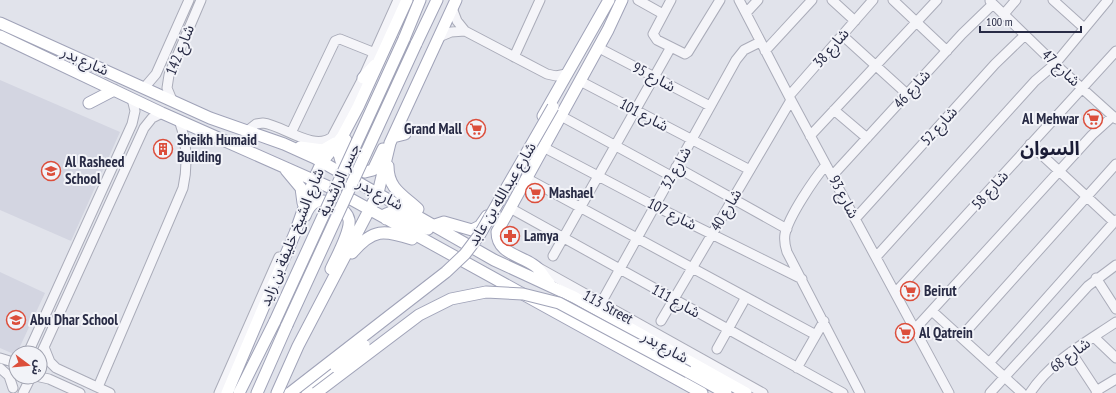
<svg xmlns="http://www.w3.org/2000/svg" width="1116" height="393" viewBox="0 0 1116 393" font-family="'PT Sans Narrow','Noto Sans Arabic',sans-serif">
	<rect width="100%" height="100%" fill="#e1e3eb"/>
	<path fill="#d3d5e1" d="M 0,80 L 120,132 L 71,241 L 0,210 Z
		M 0,272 L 45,293 L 16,355 L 0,348 Z"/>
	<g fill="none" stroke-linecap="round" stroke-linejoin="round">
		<g stroke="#aaacb9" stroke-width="11">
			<path id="minor" d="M 638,0 L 663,14
				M 671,0 L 653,34 L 657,40 L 685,54 L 688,52 L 720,0
				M 739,0 L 791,100 L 949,393
				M 832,0 L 855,21
				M 893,0 L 947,51
				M 1053,0 L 1083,27
				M 990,1 L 1055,64 L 1116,119
				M 452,8 L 457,21 L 465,31 L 547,74 L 556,76 L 566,74
				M 746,13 L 758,0
				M 1004,14 L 1016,0
				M 842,35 L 907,94
				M 439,37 L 451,32 L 465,31
				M 599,48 L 710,106
				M 765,51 L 812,0
				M 514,57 L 540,0
				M 580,81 L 750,170
				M 144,88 L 156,74 L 189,0
				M 789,96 L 873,0
				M 172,100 L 167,88 L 169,75 L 201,0
				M 834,110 L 867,138
				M 561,116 L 671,176
				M 247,131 L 256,124 L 263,123 C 283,125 314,152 332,137 L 363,78 L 398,0
				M 291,133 L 335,41 L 340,39 L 375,53
				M 810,136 L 937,0
				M 1030,144 L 1114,222
				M 543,147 L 655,206 L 802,279
				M 826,165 C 814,179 789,216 785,234 C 784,240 785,246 787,252 L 860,393
				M 676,167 L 787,229
				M 832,176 L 962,34 L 993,4
				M 526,178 L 816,335
				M 510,208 L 843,393
				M 855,219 L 995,64 L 1025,35
				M 553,256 L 671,47
				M 876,257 L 1035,81 L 1055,64 L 1108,0
				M 539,268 L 763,393
				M 1096,278 L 1116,309
				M 895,293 L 1116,51
				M 601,303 L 736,60 L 744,50 L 760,42
				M 932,311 L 1022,393
				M 661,321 L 791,100
				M 915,329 L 1092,135 L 1113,116
				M 961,337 L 1116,164
				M 1094,337 L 1116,358
				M 44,347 L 50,362 L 56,368 L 110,393
				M 717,349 L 746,297
				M 1071,352 L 1098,393
				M 28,353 L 132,124 L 135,111 L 132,99
				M 40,356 L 144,128 L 152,118 L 162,113
				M 0,358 L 16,363
				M 989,363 L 1116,220
				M 0,368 L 9,376 L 13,388
				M 797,368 L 824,321
				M 40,377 L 49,379 L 80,393
				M 98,387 L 183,188 C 188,165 187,142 179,120
				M 1096,391 L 1116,379
				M 23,393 L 31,377
				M 219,393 L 279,257
				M 990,393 L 1088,286 L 1116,265
				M 1030,393 C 1051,361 1085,343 1116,322"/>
		</g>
		<g stroke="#a0a3b8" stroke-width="13">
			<path id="major" d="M 0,23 L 210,118 L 284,144 L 315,158 L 494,260 L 574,297 L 746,393
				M 0,36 L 162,113 L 329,187 L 702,393
				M 404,39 L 420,0
				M 416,44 L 437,0
				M 363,78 L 375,65
				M 89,103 L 114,90
				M 543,116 L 609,0
				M 393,137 L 405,134
				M 346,140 L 339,154 L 341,161 L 365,172 L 373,170 L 383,149
				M 300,147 L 323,150 L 335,143
				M 388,166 C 388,189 403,195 418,209
				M 286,170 L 301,188 L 303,203
				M 305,216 C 307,211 309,206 314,203 C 324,196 347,208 349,220 C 351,231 336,258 331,269
				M 386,219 L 386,214 L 391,212 L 428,229
				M 435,225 L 444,222 L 472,230 L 480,226 L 487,216
				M 352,253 C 373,228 384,230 412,239
				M 549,283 C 544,278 541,270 535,266 C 521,255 497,254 497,232 L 608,30 L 622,0
				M 688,372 L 726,393
				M 227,393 L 295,233 L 314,179 L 322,162 L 342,137 L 358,107 L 407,0
				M 239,393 L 275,321
				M 257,393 L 287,325
				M 277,393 L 298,346 L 378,193 L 390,143 L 456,0
				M 307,393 L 336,367"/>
		</g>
		<use href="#minor" stroke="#f5f5f9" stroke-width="9"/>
		<use href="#major" stroke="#fff" stroke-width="11"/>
		<g stroke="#a0a3b8" stroke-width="13" stroke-linecap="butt">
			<path id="major-bridge" d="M 275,321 L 404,39
				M 287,325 L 416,44
				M 336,367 L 364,345
				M 290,393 L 446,272 L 465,254 L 480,234 L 553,107
				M 316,393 L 419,315 L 451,299 L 486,292 L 523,294 L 559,303 L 688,372"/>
		</g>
		<use href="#major-bridge" stroke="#fff" stroke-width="11"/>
	</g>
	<defs>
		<g id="supermarket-ring" transform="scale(1)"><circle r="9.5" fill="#f2f3f8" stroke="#dc4e3b" stroke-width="1.5"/><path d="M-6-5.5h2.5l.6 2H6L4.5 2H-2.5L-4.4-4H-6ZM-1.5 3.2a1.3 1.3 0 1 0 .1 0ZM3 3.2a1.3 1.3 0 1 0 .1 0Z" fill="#dc4e3b"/></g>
		<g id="building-ring" transform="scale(1)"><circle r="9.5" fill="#f2f3f8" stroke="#dc4e3b" stroke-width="1.5"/><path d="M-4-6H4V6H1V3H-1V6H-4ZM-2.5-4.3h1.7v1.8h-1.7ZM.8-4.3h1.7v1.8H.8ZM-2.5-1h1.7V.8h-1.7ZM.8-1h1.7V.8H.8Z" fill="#dc4e3b"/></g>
		<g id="school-ring" transform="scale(1)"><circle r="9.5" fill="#f2f3f8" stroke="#dc4e3b" stroke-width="1.5"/><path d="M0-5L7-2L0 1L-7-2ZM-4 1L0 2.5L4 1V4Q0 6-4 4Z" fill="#dc4e3b"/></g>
		<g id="pharmacy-ring" transform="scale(1)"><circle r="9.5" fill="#f2f3f8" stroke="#dc4e3b" stroke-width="1.5"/><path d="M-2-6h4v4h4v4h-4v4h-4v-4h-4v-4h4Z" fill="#dc4e3b"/></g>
	</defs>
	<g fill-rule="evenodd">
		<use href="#supermarket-ring" x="1093" y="119"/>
		<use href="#supermarket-ring" x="476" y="129"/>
		<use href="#building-ring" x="163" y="149"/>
		<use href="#school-ring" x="51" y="171"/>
		<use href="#supermarket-ring" x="535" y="193"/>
		<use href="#pharmacy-ring" x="510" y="236"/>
		<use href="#supermarket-ring" x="910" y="291"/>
		<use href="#school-ring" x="16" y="320"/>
		<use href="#supermarket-ring" x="905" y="333"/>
	</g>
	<g text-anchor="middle" stroke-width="4" stroke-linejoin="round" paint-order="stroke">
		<g font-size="15" fill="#282b45" stroke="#f2f3f8">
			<text transform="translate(831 48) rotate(-49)" y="5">شارع 38</text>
			<text transform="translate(180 50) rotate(-68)" y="5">شارع 142</text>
			<text transform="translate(85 61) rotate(24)" y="5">شارع بدر</text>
			<text transform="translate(1061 68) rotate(43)" y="5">شارع 47</text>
			<text transform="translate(654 77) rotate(28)" y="5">شارع 95</text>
			<text transform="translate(912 89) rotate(-48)" y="5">شارع 46</text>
			<text transform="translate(644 115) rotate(28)" y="5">شارع 101</text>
			<text transform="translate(939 126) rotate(-48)" y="5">شارع 52</text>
			<text transform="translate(676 168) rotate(-61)" y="5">شارع 32</text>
			<text transform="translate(339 180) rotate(-65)" y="5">جسر الراشدية</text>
			<text transform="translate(990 190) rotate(-48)" y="5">شارع 58</text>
			<text transform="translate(380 194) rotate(29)" y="5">شارع بدر</text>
			<text transform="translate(502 194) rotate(-59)" y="5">شارع عبدالله بن عابد</text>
			<text transform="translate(844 197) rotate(62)" y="5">شارع 93</text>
			<text transform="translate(726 210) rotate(-59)" y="5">شارع 40</text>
			<text transform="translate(672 214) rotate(27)" y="5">شارع 107</text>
			<text transform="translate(292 237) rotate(-68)" y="5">شارع الشيخ خليفة بن زايد</text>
			<text transform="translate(676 301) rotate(29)" y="5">شارع 111</text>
			<text transform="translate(608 307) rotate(29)" y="5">113 Street</text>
			<text transform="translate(665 347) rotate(29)" y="5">شارع بدر</text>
			<text transform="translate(1070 355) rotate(-37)" y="5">شارع 68</text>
		</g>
		<g font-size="15" font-weight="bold" fill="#282b45" stroke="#f2f3f8" text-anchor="start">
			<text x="1079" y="124" text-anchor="end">Al Mehwar</text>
			<text x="462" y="134" text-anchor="end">Grand Mall</text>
			<text x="177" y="145">Sheikh Humaid<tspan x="177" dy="17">Building</tspan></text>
			<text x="65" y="167">Al Rasheed<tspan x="65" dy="17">School</tspan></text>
			<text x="549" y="198">Mashael</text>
			<text x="524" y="241">Lamya</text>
			<text x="924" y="296">Beirut</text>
			<text x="30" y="325">Abu Dhar School</text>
			<text x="919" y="338">Al Qatrein</text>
		</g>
		<g font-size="19" font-weight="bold" fill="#1a1c36" stroke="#f2f3f8">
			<text x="1050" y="155">السوان</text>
		</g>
	</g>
	<g transform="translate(28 365) rotate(106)"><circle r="19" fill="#f2f3f8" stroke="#a1a3b0"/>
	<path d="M0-3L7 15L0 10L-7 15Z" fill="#dc4e3b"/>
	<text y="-6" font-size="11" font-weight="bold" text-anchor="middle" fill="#282b45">ش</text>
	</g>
	<path d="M980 26v6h101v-6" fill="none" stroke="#282b45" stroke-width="2"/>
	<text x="986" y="26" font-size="12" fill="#282b45" stroke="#f2f3f8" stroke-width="3" paint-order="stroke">100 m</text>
</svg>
